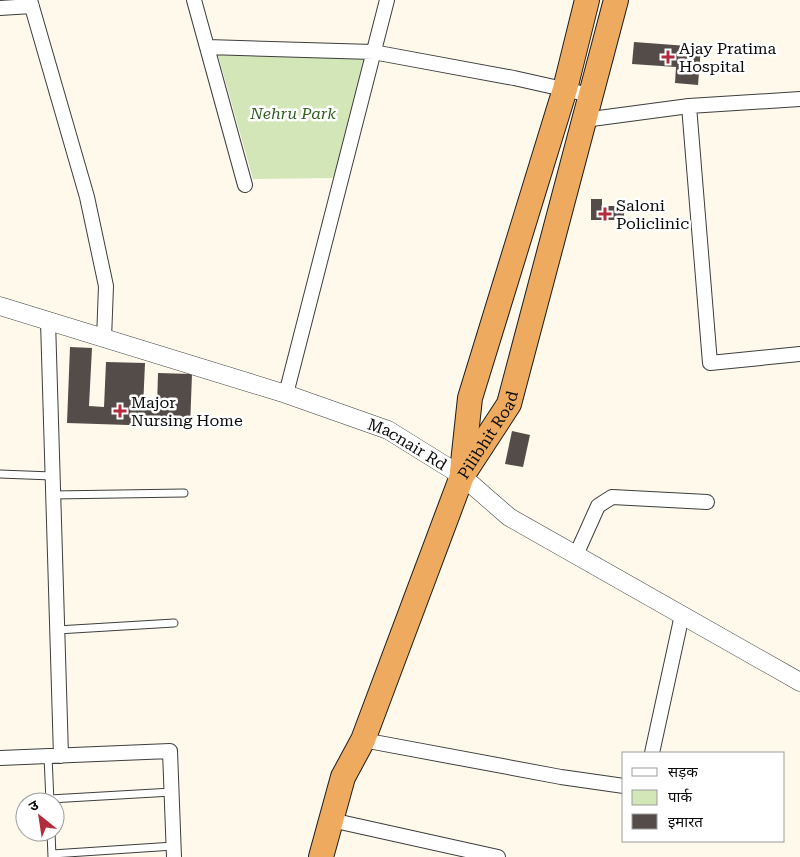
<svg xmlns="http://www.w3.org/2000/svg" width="800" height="857" viewBox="0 0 800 857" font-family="'Roboto Serif','Noto Sans Devanagari',serif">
	<rect width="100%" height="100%" fill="#fef9ea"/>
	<path fill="#d3e6b7" d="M 218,55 L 367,57 L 334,178 L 253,179 Z"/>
	<path fill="#534c48" d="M 634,42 L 701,47 L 698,85 L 675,83 L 676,67 L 632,64 Z
		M 591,199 L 602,199 L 602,206 L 624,206 L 624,220 L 591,220 Z
		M 70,347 L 92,348 L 89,406 L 104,407 L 106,362 L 145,363 L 143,408 L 157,408 L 158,373 L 192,374 L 190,427 L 67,423 Z
		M 512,431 L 530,435 L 523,467 L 505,464 Z"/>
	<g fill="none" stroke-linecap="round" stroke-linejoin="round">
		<g stroke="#3e3e3e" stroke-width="9">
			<path id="service" d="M 0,474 L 52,476
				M 53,495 L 184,493
				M 57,630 L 174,623
				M 48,756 L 50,802
				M 50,799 L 172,792
				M 51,832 L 52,857
				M 52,854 L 174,846"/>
		</g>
		<g stroke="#3e3e3e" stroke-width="16">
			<path id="minor" d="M 30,0 L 87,197 L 106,286 L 104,339
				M 194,0 L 245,185
				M 0,8 L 32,6
				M 207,47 L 373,52 L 514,78 L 590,95
				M 689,106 L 710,363 L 800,354
				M 584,120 L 689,106 L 800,99
				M 48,321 L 61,756
				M 286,394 L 387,0
				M 576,555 L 598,506 L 612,497 L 707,502
				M 363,740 L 561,777 L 624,786
				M 652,753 L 682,615
				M 0,758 L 170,751 L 174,857
				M 331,820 L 498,857"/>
		</g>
		<g stroke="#3e3e3e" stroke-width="19">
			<g id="tertiary">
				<path id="s1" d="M 0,306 L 286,394 L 388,430 L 462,476 L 509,517 L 800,682"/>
			</g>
		</g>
		<g stroke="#1c1c1c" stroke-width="26">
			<g id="trunk">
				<path d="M 462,472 L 470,398 L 565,89 L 587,0"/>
				<path id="s2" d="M 321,857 L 343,777 L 363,740 L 462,476 L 509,404 L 616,0"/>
			</g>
		</g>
		<use href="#service" stroke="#fff" stroke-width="7"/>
		<use href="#minor" stroke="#fff" stroke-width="14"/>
		<use href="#tertiary" stroke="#fff" stroke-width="18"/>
		<use href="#trunk" stroke="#eeab60" stroke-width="24"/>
	</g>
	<g fill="#b32b3d" stroke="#fff" stroke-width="2">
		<path d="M665.5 49.5h5v5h5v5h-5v5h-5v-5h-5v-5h5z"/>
		<path d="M602.5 206.5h5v5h5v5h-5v5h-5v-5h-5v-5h5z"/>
		<path d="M117.5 403.5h5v5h5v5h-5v5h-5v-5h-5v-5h5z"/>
	</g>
	<g text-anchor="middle" stroke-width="5" stroke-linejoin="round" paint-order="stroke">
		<g font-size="16" fill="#0b0b0b" stroke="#fff" text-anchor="start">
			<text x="679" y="54">Ajay Pratima<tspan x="679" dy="18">Hospital</tspan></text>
			<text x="616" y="211">Saloni<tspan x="616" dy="18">Policlinic</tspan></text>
			<text x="131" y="408">Major<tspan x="131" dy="18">Nursing Home</tspan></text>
		</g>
		<g font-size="16" font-style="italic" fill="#325f20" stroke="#fff">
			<text x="293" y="119">Nehru Park</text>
		</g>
		<g font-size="16" fill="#0b0b0b" stroke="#fff">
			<text dy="6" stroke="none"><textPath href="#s2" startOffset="456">Pilibhit Road</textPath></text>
			<text dy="6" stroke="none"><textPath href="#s1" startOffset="431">Macnair Rd</textPath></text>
		</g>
	</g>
	<rect x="622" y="752" width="162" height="90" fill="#ffffff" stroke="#9d9d9d"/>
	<rect x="632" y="768" width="25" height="8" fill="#ffffff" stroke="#9d9d9d"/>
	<text x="668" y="777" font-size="15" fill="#0b0b0b">सड़क</text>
	<rect x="632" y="790" width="25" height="15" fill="#d3e6b7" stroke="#9d9d9d"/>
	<text x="668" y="802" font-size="15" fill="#0b0b0b">पार्क</text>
	<rect x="632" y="814" width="25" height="15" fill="#534c48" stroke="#9d9d9d"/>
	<text x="668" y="827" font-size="15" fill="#0b0b0b">इमारत</text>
	<g transform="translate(40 817) rotate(330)"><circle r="24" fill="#ffffff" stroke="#9d9d9d"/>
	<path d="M0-4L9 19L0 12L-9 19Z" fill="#b32b3d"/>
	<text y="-8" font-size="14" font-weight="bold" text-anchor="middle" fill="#0b0b0b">उ</text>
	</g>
</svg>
